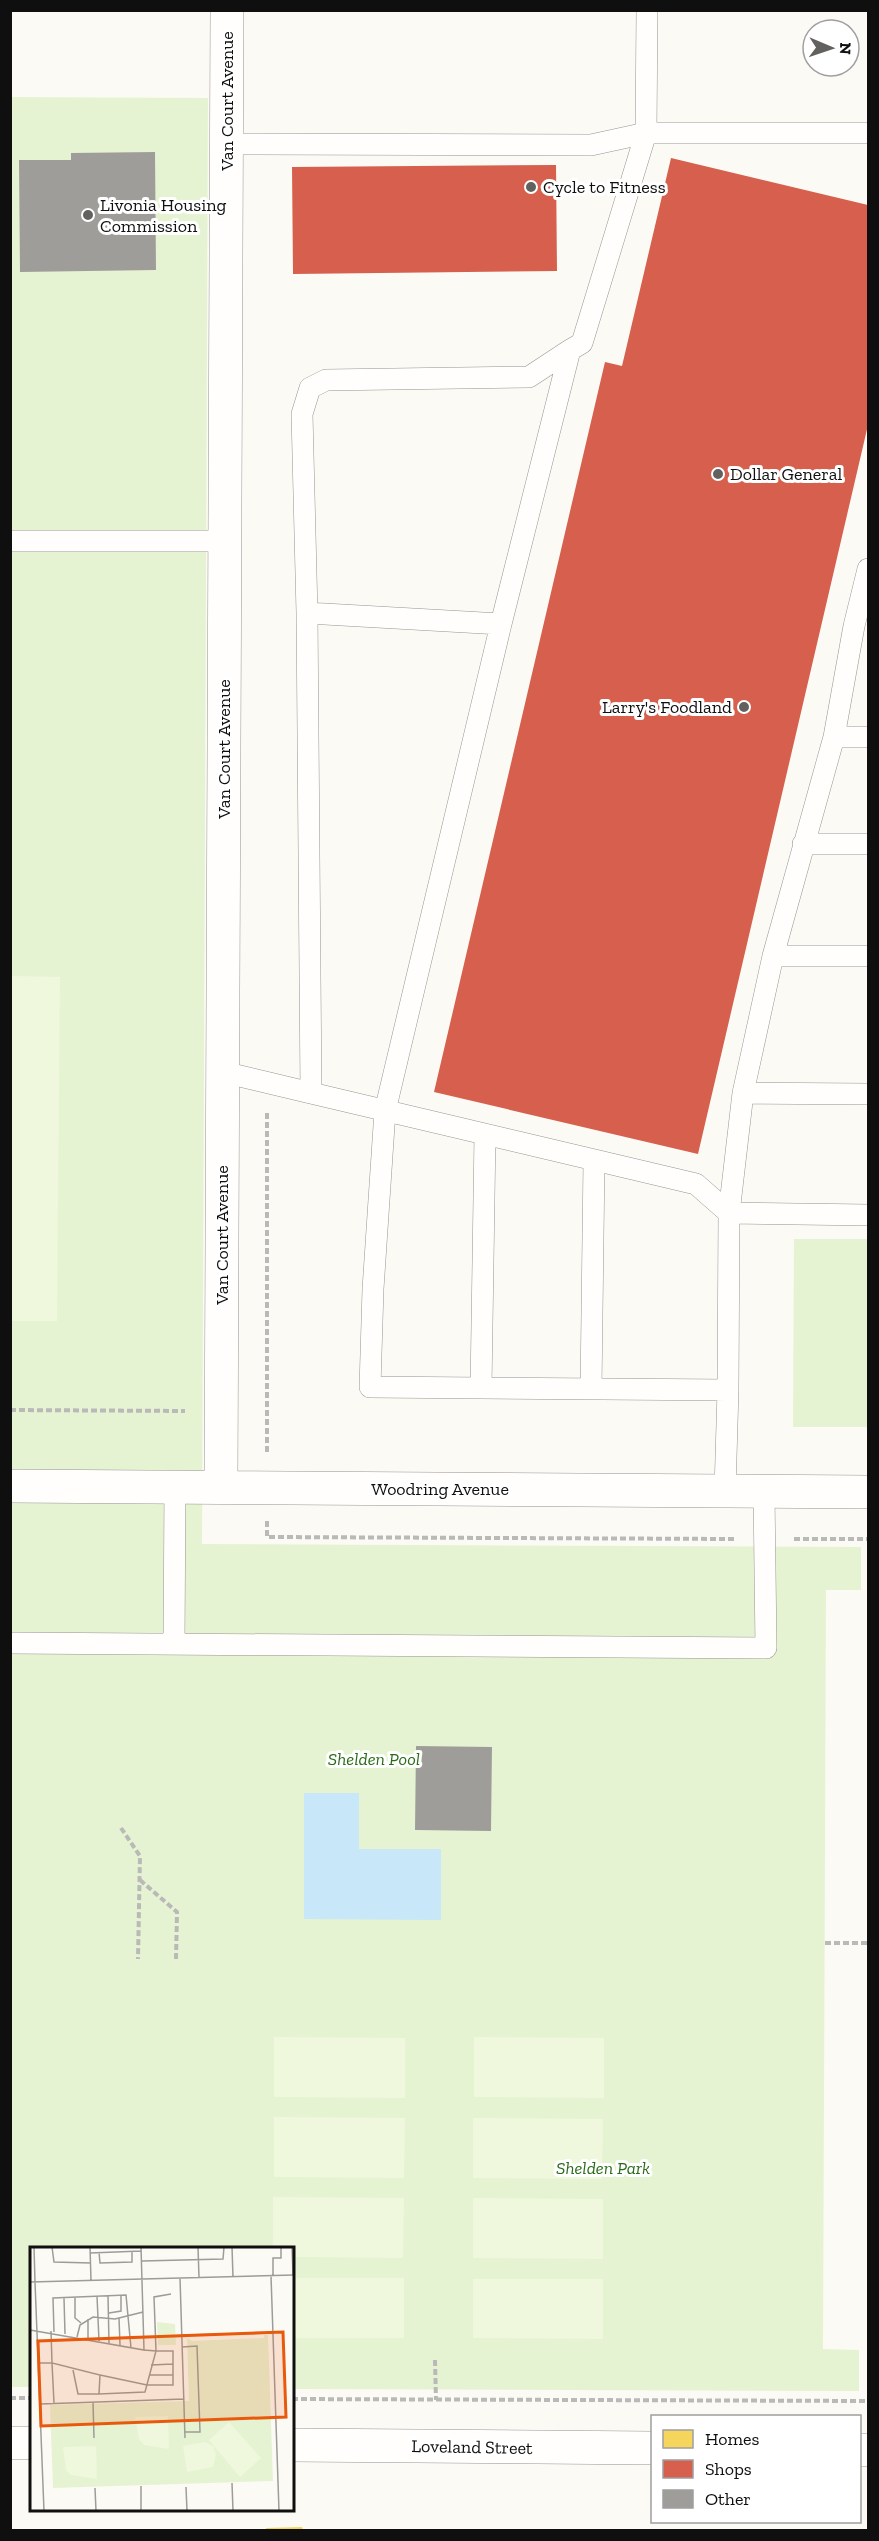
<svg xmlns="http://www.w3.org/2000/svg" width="879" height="2541" viewBox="0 0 879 2541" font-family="'Zilla Slab',serif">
	<rect width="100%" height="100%" fill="#fcfaf4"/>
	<path fill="#e5f3d2" d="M 11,97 L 208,98 L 202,1544 L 861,1547 L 861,1590 L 826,1590 L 823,2349 L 859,2350 L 859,2391 L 293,2389 L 292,2248 L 32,2248 L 31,2387 L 11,2387 Z
		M 794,1239 L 868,1239 L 868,1427 L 793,1427 Z"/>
	<path fill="#eff7dc" d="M 11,976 L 60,977 L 57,1321 L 11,1321 Z
		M 274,2037 L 405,2038 L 405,2098 L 274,2097 Z
		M 474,2037 L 604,2038 L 604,2098 L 474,2097 Z
		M 274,2117 L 405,2118 L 404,2178 L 274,2177 Z
		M 473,2118 L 603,2119 L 602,2179 L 473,2178 Z
		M 273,2197 L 404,2198 L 403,2258 L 293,2257 L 292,2248 L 273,2248 Z
		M 473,2198 L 603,2199 L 603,2259 L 473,2258 Z
		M 293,2278 L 404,2278 L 404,2338 L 293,2338 Z
		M 473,2279 L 603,2279 L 603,2339 L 473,2338 Z"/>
	<path fill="#c8e7f9" d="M 304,1793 L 359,1793 L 359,1849 L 441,1849 L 441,1920 L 304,1919 Z"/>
	<path fill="#f6d55c" d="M 302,2527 L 303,2530 L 266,2530 L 266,2528 Z"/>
	<path fill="#d6604d" d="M 671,158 L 868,205 L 868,425 L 698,1154 L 434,1092 L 605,362 L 622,366 Z
		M 556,165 L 557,271 L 293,274 L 292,167 Z"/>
	<path fill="#9f9d99" d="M 155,152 L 156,270 L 20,272 L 19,160 L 71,160 L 71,153 Z
		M 416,1746 L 492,1747 L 491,1831 L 415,1830 Z"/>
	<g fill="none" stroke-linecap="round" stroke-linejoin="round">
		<g stroke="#969592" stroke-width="22">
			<path id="lane" d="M 228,144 L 591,145 L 646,133 L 647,10
				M 10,541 L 225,541
				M 868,569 L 854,626 L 834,737 L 773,956 L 743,1093 L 868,1094
				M 307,613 L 302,414 L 310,388 L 326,380 L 529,377 L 570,350
				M 501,624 L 385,1111 L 373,1289 L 370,1387 L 728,1390 L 729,1213 L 868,1215
				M 834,737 L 868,737
				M 803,844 L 868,844
				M 773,956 L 868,956
				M 223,1072 L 311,1093
				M 743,1093 L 729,1213 L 696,1184 L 311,1093 L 307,613 L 501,624 L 570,350 L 582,343 L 646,133 L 868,133
				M 481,1388 L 485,1135
				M 591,1389 L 594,1162
				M 725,1491 L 728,1390
				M 10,1643 L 766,1648 L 764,1491
				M 174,1644 L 175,1487"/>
		</g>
		<g stroke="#969592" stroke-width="34">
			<path id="street" d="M 10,1486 L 868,1492
				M 221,1487 L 227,10
				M 10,2443 L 32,2443
				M 292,2445 L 652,2448
				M 860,2450 L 868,2450"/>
		</g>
		<path stroke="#b9b9b8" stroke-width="4" stroke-dasharray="6 3" stroke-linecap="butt" d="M 267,1113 L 267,1454
			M 10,1410 L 185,1411
			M 267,1521 L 267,1537 L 735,1539
			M 794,1539 L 868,1539
			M 121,1828 L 140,1856 L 138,1959
			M 140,1880 L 177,1912 L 176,1959
			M 825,1943 L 868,1943
			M 435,2360 L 436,2400
			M 10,2398 L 32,2398
			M 292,2399 L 868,2401"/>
		<use href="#lane" stroke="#fffefd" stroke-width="21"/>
		<use href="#street" stroke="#fffefd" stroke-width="33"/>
	</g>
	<g fill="#62615f" stroke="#fff" stroke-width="2">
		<circle cx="531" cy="187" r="6"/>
		<circle cx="88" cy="215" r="6"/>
		<circle cx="718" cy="474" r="6"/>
		<circle cx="744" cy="707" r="6"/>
	</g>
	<g text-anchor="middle" stroke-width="6" stroke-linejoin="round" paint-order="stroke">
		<g font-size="18" fill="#0f0f0f" stroke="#fff">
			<text transform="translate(227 101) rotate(-90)" y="6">Van Court Avenue</text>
			<text transform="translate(224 749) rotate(-90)" y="6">Van Court Avenue</text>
			<text transform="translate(222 1235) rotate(-90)" y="6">Van Court Avenue</text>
			<text x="440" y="1495">Woodring Avenue</text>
			<text transform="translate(472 2447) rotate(1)" y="6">Loveland Street</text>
		</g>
		<g font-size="18" fill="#0f0f0f" stroke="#fff" text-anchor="start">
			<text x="543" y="193">Cycle to Fitness</text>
			<text x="100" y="211">Livonia Housing<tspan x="100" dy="21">Commission</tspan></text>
			<text x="730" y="480">Dollar General</text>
			<text x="732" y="713" text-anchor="end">Larry's Foodland</text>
		</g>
		<g font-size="18" font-style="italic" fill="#2a6c19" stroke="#fff">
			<text x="374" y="1765">Shelden Pool</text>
			<text x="603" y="2174">Shelden Park</text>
		</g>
	</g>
	<g transform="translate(30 2247)">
		<rect width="264" height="264" fill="#fcfaf4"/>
		<path d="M 127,75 L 145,77 L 146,98 L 128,98 ZM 234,88 L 238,88 L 243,234 L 23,241 L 20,158 L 159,154 L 157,91 L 162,94 L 234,91 Z" fill="#e5f3d2"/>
		<path d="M 138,169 L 139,202 L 114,198 L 109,192 L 105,170 ZM 199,175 L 231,211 L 210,230 L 179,193 ZM 175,195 L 183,199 L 186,208 L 183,220 L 157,225 L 153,199 ZM 66,199 L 67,232 L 41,228 L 36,223 L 33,200 Z" fill="#eff7dc"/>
		<path fill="none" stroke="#9d9c98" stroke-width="1.5" d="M 4,0 L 5,35M 22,0 L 24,15 L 61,16M 60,0 L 61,34M 168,0 L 169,31M 202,0 L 203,30M 262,0 L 263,28M 69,5 L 70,16 L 102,15 L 102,4M 60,6 L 111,4M 112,14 L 193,12 L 194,0M 241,29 L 249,264M 243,29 L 243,11 L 251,11 L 251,0M 150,31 L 155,191M 0,35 L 264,28M 5,35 L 14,264M 67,49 L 69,94M 78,49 L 79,96M 45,50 L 45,71 L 51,76M 34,51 L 35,87M 79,66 L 91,64 L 91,48M 89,71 L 90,98M 58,72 L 58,92M 0,83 L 114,103 L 111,0M 21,84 L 22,116 L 70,128 L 69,147 L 115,145 L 126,104 L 114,103M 24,85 L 23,51 L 96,48 L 101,101M 152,88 L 244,86M 47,90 L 50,78 L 63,70 L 85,72 L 113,65M 152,100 L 167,99 L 170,185 L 155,185M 8,116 L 22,116 L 24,156M 121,118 L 143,117M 43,123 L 48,147 L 69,147M 70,128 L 117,138 L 143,138 L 143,104 L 126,104 L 124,50 L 141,47M 119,128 L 143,128M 63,155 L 64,191M 10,157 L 154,152M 202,236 L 203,264M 111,239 L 111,264M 156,240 L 157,264M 65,241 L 66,264"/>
		<path fill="#e8590c" fill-opacity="0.15" stroke="#e8590c" stroke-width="3" d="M 253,85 L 256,170 L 11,179 L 8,94 Z"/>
		<rect width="264" height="264" fill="none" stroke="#0f0f0f" stroke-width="3"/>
	</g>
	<rect width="879" height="2541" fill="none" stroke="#0f0f0f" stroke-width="24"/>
	<rect x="651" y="2415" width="210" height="108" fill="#ffffff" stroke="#9f9f9f" stroke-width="1.5"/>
	<rect x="663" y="2430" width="30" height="18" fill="#f6d55c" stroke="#9f9f9f" stroke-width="1.5"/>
	<text x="705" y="2445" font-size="18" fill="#0f0f0f">Homes</text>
	<rect x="663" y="2460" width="30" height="18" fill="#d6604d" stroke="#9f9f9f" stroke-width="1.5"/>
	<text x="705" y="2475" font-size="18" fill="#0f0f0f">Shops</text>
	<rect x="663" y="2490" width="30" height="18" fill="#9f9d99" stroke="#9f9f9f" stroke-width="1.5"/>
	<text x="705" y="2505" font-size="18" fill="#0f0f0f">Other</text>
	<g transform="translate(831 48) rotate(92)"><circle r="28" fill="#ffffff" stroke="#9f9f9f" stroke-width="1.5"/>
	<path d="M0-4.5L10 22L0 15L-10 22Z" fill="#62615f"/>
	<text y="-9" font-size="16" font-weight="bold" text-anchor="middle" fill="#0f0f0f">N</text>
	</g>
</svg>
